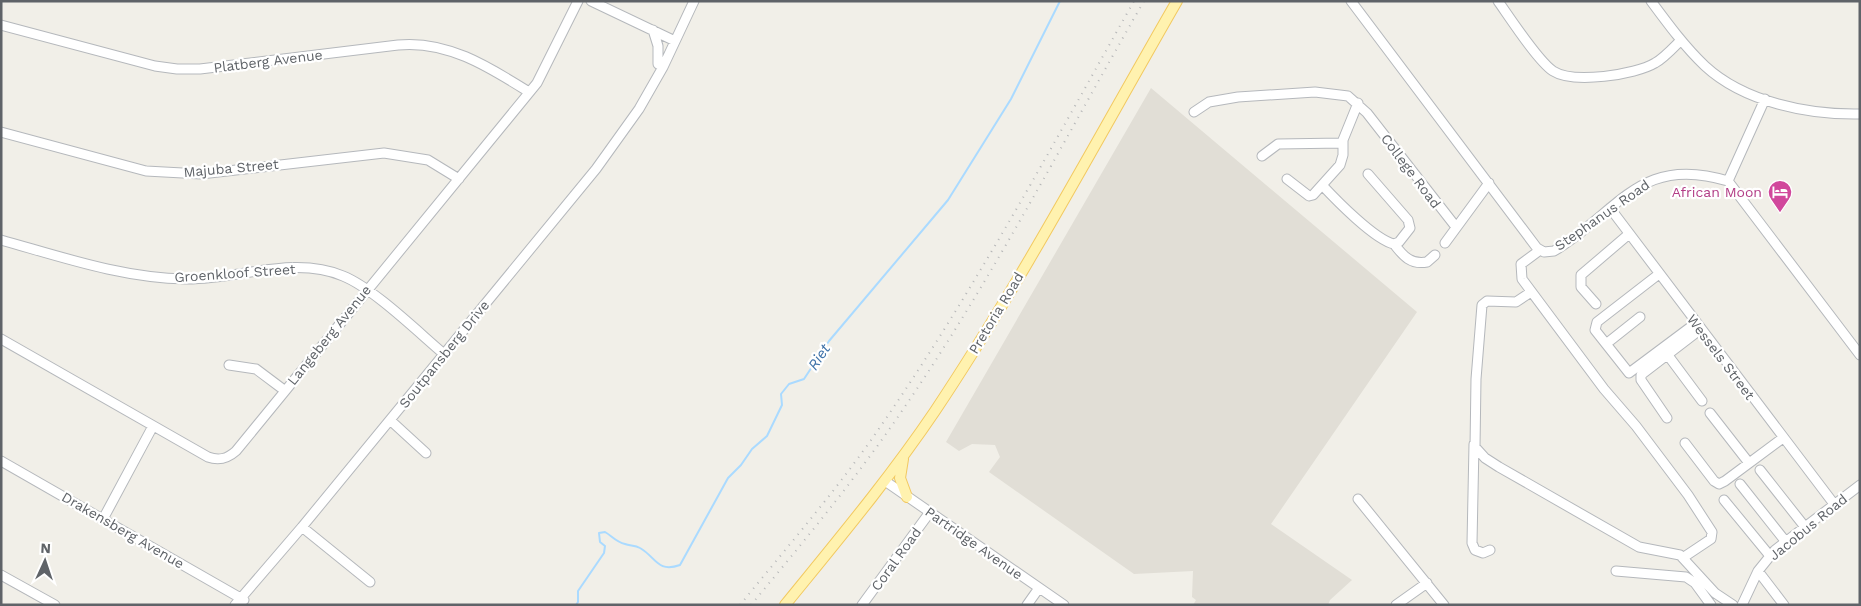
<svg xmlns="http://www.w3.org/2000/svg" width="1861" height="606" viewBox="0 0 1861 606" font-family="'Work Sans',sans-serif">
	<rect width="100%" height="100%" fill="#f1efe8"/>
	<path fill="#e1ded6" d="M 1151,88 L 1417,312 L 1271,524 L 1352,580 L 1330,600 L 1328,605 L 1193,605 L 1196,600 L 1192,597 L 1193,571 L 1134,574 L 989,472 L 1000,457 L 995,445 L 972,444 L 959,451 L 946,442 Z"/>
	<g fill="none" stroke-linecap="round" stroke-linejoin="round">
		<path stroke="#aadaff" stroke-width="2" d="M 576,605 L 578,602 L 578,591 L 604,553 L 605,546 L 600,542 L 599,533 L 605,532 C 612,536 616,542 625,544 C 630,546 635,545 640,548 C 656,557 657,573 680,565 L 728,478 L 741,465 L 752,449 L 767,436 L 782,405 L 781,394 L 789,384 L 804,379 L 829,341 L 948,200 L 1011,99 L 1060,1"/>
		<g stroke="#b5b8bc" stroke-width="11">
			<path id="minor" d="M 591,1 L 675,41
				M 1351,1 L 1537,248 L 1544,252 L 1554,251 C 1620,211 1640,154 1728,181 L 1860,355
				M 1498,1 C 1510,18 1538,61 1553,71 C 1573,84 1635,75 1655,63 C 1664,58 1673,48 1681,40
				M 1651,1 C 1668,24 1685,47 1705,66 C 1744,102 1808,115 1860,114
				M 1,25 L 155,66 L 177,69 L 200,69 L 398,45 C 447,40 489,67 529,92
				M 653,30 L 658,46 L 658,64
				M 1194,112 L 1209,102 L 1238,97 L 1315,92 L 1348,96 L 1367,113 L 1456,227
				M 1,132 L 146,171 L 201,174 L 384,153 L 428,160 L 459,179
				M 1262,156 L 1278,144 L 1342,143
				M 1287,179 L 1309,196 L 1313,195 L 1340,165 L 1343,155 L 1343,140 L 1358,103
				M 1728,181 L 1765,99
				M 1322,185 C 1336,200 1375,240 1394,244 L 1399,242 L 1410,228 L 1408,220 L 1368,174
				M 1610,208 L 1834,504
				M 1,240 C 62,257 122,278 186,279 C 237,280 293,255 343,276 C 373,288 418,332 444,354
				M 1445,243 L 1489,183
				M 1394,244 C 1403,256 1411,265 1427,262 L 1435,255
				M 1540,250 L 1521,264 L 1522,279 L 1604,389 L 1636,426 L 1688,495 L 1712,532 L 1711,539 L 1684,557
				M 1659,274 L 1597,322 L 1595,330 L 1629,373 L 1696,323
				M 1531,292 L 1516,302 L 1487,301 L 1482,305 L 1476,379 L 1475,447 L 1485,458 L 1499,467 L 1639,547 L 1680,555 L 1715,593 L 1733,605
				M 1596,304 L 1581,287 L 1581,275 L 1629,234
				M 1,339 L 208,457 C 219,461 227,459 236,451 L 537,83 L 578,1
				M 1606,344 L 1640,317
				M 1667,354 L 1702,401
				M 229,365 L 256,369 L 284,390
				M 1710,413 L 1749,463
				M 1667,418 L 1641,380 L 1641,375 L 1701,329
				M 390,420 L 426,453
				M 1685,443 L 1714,481 L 1719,484 L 1725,481 L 1783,438
				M 1474,444 L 1472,543 L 1475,550 L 1483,553 L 1490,550
				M 1,461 L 244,600
				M 1760,470 L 1805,527
				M 885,481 L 1064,605
				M 1740,484 L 1786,542
				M 1358,499 L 1444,605
				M 1724,500 L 1770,556
				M 103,519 L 153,426
				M 302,527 L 370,582
				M 1616,571 L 1686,577 L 1695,583 L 1711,605
				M 1758,571 L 1784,605
				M 1,575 L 55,605
				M 235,605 L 302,527 L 596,169 L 639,109 L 663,67 L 694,1
				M 862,605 L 930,512
				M 1027,605 L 1039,588
				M 1396,605 L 1427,583
				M 1742,605 L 1758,571 L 1775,550 L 1860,485"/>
		</g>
		<g stroke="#f2c960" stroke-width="12">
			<path id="major" d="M 903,459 L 900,478 L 907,497
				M 785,605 C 837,541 889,479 935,411 C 1023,279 1098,138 1177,1"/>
		</g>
		<use href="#minor" stroke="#fff" stroke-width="9"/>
		<use href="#major" stroke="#fff2af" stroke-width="10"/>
		<path stroke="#b6b7b8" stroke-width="2" stroke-dasharray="1 6" stroke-linecap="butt" d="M 740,605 C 787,547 836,491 878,430 C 973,293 1052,146 1134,1
			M 751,605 C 805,540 859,475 906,405 C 994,276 1066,136 1144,1"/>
	</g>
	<defs>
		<g id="hotel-pin" transform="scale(1.25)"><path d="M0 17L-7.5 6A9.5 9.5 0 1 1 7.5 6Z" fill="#d1479c" stroke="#fff"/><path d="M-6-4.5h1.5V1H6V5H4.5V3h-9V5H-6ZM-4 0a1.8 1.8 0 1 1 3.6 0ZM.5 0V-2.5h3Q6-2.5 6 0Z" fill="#fff"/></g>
	</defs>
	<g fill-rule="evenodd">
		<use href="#hotel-pin" x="1780" y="192"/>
	</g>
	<g text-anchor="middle" stroke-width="4.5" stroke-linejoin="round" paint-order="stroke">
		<g font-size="14" fill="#5f6368" stroke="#fff">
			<text transform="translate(268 61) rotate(-7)" y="5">Platberg Avenue</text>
			<text transform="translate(231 168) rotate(-5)" y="5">Majuba Street</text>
			<text transform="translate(1411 171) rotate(53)" y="5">College Road</text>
			<text transform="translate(1602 215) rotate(-35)" y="5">Stephanus Road</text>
			<text transform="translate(235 273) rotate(-4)" y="5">Groenkloof Street</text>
			<text transform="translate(996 313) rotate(-59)" y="5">Pretoria Road</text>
			<text transform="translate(329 335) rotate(-51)" y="5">Langeberg Avenue</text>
			<text transform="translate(444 354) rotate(-51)" y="5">Soutpansberg Drive</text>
			<text transform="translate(1721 357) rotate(53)" y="5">Wessels Street</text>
			<text transform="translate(1808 527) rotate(-39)" y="5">Jacobus Road</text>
			<text transform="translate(123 530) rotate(30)" y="5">Drakensberg Avenue</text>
			<text transform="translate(974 543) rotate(35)" y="5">Partridge Avenue</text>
			<text transform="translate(896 559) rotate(-54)" y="5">Coral Road</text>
		</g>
		<g font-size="14" fill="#b23c85" stroke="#fff" text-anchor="end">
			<text x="1762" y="197">African Moon</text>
		</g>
		<g font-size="15" font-style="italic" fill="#4174aa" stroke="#fff">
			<text transform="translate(819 357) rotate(-57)" y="5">Riet</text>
		</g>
	</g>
	<rect width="1861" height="606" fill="none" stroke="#5f6368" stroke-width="5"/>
	<g transform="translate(45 561) rotate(3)" stroke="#ffffff" stroke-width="4" paint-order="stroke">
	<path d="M0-4L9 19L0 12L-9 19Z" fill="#5f6368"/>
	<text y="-8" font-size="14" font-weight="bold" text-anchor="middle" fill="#5f6368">N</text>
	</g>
</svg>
